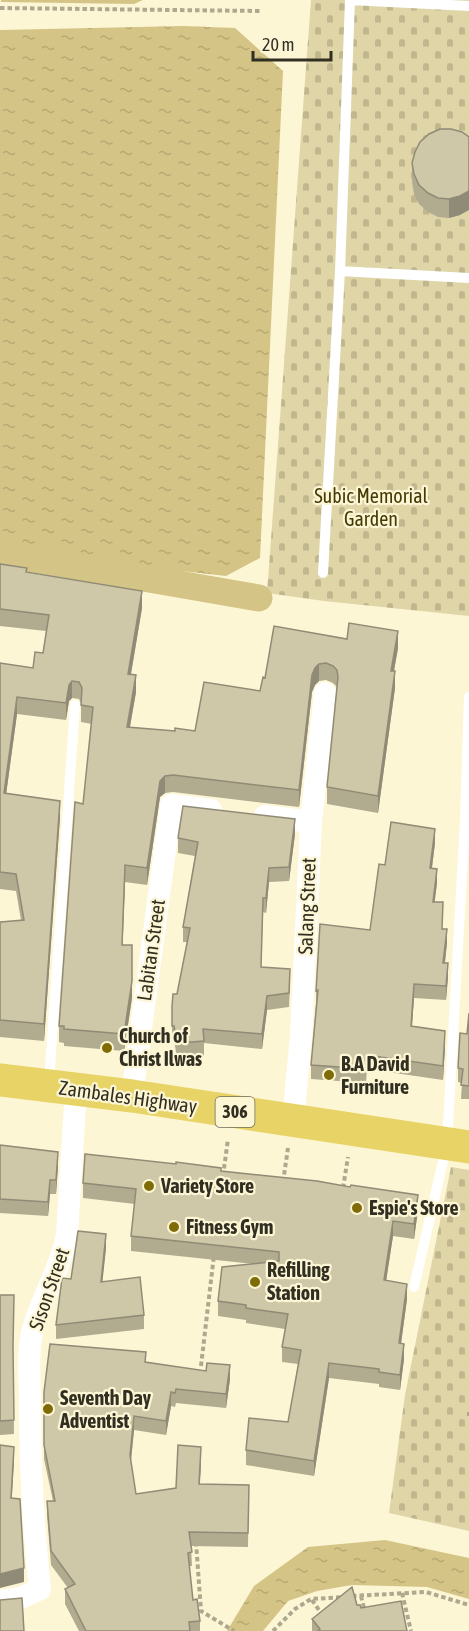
<svg xmlns="http://www.w3.org/2000/svg" width="469" height="1631" viewBox="0 0 469 1631" font-family="'Asap Condensed',sans-serif">
	<defs>
		<pattern id="cemetery-stones" width="16" height="16" patternUnits="userSpaceOnUse" patternTransform="scale(1.5)"><rect width="16" height="16" fill="#e0d5a7"/><path d="M2 7V4a2 2 0 0 1 4 0v3zM10 15v-3a2 2 0 0 1 4 0v3z" fill="#c1b78f"/></pattern>
		<pattern id="water-ripples" width="26" height="14" patternUnits="userSpaceOnUse" patternTransform="scale(1.5)"><rect width="26" height="14" fill="#d4c485"/><path d="M2 4q2-2 4 0t4 0M15 11q2-2 4 0t4 0" fill="none" stroke="#b6a973"/></pattern>
	</defs>
	<rect width="100%" height="100%" fill="#fdf6d5"/>
	<path fill="url(#cemetery-stones)" d="M 311,0 L 469,0 L 469,616 L 324,601 L 267,593 Z
		M 451,1167 L 469,1170 L 469,1531 L 389,1513 L 405,1395 Z"/>
	<path fill="url(#water-ripples)" d="M 1,0 L 143,0 L 134,4 L 1,2 Z
		M 184,26 L 235,28 L 283,71 L 260,558 L 226,576 L 93,561 L 0,544 L 0,30 Z
		M 385,1540 L 469,1558 L 469,1599 L 427,1587 L 352,1585 L 317,1591 L 288,1601 L 263,1631 L 227,1631 L 254,1586 L 308,1547 Z"/>
	<g fill="none" stroke-linecap="round" stroke-linejoin="round">
		<path stroke="#d4c485" stroke-width="27" d="M 0,553 L 259,598"/>
		<path stroke="#aea88f" stroke-width="4" stroke-dasharray="4.5 3" stroke-linecap="butt" d="M 0,8 L 260,11
			M 223,1176 L 228,1139
			M 283,1182 L 288,1148
			M 343,1188 L 348,1157
			M 201,1366 L 214,1255
			M 469,1416 L 469,1412
			M 196,1542 L 201,1611 L 234,1631
			M 402,1593 L 411,1631
			M 352,1596 L 426,1592 L 469,1605
			M 361,1596 L 365,1612
			M 312,1600 L 323,1616
			M 273,1631 L 295,1609 L 311,1599 L 345,1597"/>
		<path stroke="#fff" stroke-width="10" d="M 340,271 L 469,278
			M 323,573 L 340,271 L 350,0 L 469,6
			M 49,1082 L 75,705
			M 414,1287 L 447,1144 L 465,820 L 469,697"/>
		<path stroke="#fff" stroke-width="22" d="M 265,816 L 311,822
			M 132,1096 L 171,805 L 211,810
			M 293,1120 L 301,1036 L 311,822 L 325,693
			M 0,1601 L 21,1598 L 40,1589 C 33,1526 30,1465 30,1402 C 30,1380 27,1355 32,1333 C 40,1299 61,1269 67,1235 L 76,1089"/>
		<path stroke="#e8d466" stroke-width="33" d="M 0,1080 L 132,1096 L 469,1147"/>
	</g>
	<path fill="#b1ab90" d="M 420,142 L 460,215 L 449,218 L 438,217 L 428,212 L 419,204 L 414,194 L 412,182 L 412,163 Z
		M 0,564 L 142,608 L 131,674 L 136,692 L 130,727 L 175,731 L 195,731 L 260,691 L 265,678 L 347,639 L 398,648 L 394,671 L 395,688 L 378,813 L 327,804 L 327,787 L 337,687 L 333,683 L 326,680 L 319,681 L 315,685 L 312,692 L 299,807 L 173,792 L 165,793 L 160,797 L 147,885 L 125,882 L 122,945 L 132,998 L 124,1051 L 64,1046 L 64,1043 L 59,1042 L 59,1026 L 92,724 L 81,722 L 81,703 L 79,699 L 72,698 L 69,701 L 66,720 L 17,714 L 6,794 L 60,817 L 44,1041 L 0,1037 L 0,922 L 21,920 L 16,891 L 0,889 L 0,663 L 33,668 L 43,653 L 46,631 L 0,626 Z
		M 295,834 L 289,881 L 269,882 L 266,913 L 263,912 L 261,967 L 290,983 L 289,1007 L 267,1010 L 262,1049 L 204,1043 L 204,1056 L 177,1058 L 174,1040 L 172,1040 L 172,1006 L 177,994 L 187,942 L 183,942 L 183,927 L 195,856 L 178,853 L 178,838 Z
		M 435,843 L 432,868 L 437,883 L 434,902 L 447,943 L 445,963 L 448,977 L 446,1000 L 414,998 L 412,1026 L 445,1045 L 443,1080 L 367,1069 L 366,1083 L 311,1079 L 311,1065 L 316,1004 L 316,991 L 370,930 L 385,865 Z
		M 469,1013 L 469,1099 L 461,1099 L 462,1083 L 458,1082 L 458,1068 L 467,1034 Z
		M 0,1145 L 58,1166 L 56,1194 L 50,1194 L 48,1216 L 0,1213 Z
		M 221,1171 L 418,1210 L 414,1239 L 393,1236 L 386,1280 L 407,1299 L 401,1344 L 404,1359 L 400,1390 L 379,1387 L 379,1384 L 329,1378 L 314,1476 L 246,1465 L 246,1450 L 288,1422 L 298,1364 L 282,1362 L 282,1347 L 285,1329 L 246,1323 L 246,1320 L 218,1316 L 218,1301 L 254,1264 L 131,1251 L 131,1236 L 135,1204 L 83,1198 L 83,1183 Z
		M 106,1248 L 102,1282 L 144,1315 L 144,1329 L 56,1339 L 56,1325 L 71,1279 Z
		M 0,1295 L 13,1354 L 14,1434 L 0,1435 Z
		M 146,1362 L 230,1379 L 226,1408 L 176,1403 L 175,1407 L 171,1406 L 166,1435 L 134,1430 L 131,1461 L 136,1494 L 176,1488 L 201,1461 L 200,1484 L 249,1485 L 248,1547 L 191,1546 L 192,1566 L 189,1566 L 193,1600 L 200,1621 L 200,1631 L 79,1631 L 65,1604 L 65,1589 L 68,1588 L 51,1565 L 47,1515 L 47,1501 L 53,1501 L 44,1459 L 44,1406 Z
		M 357,1605 L 361,1608 L 407,1631 L 312,1631 L 312,1619 Z"/>
	<path fill="#908b76" d="M 469,191 L 469,210 L 460,215 L 449,218 L 449,199 Z
		M 142,591 L 142,608 L 128,691 L 128,674 Z
		M 398,631 L 398,648 L 391,687 L 391,671 Z
		M 319,664 L 319,681 L 315,685 L 312,692 L 299,807 L 299,790 L 312,675 L 315,668 Z
		M 395,671 L 395,688 L 378,813 L 378,796 Z
		M 136,675 L 136,692 L 127,743 L 127,727 Z
		M 72,681 L 72,698 L 69,701 L 66,720 L 66,703 L 69,685 Z
		M 17,697 L 17,714 L 4,810 L 4,793 Z
		M 165,776 L 165,793 L 160,797 L 147,885 L 147,868 L 160,781 Z
		M 60,801 L 60,817 L 44,1041 L 44,1024 Z
		M 295,819 L 295,834 L 289,881 L 289,867 Z
		M 435,829 L 435,843 L 430,882 L 430,868 Z
		M 125,865 L 125,882 L 122,962 L 122,945 Z
		M 269,868 L 269,882 L 266,913 L 266,898 Z
		M 437,869 L 437,883 L 433,916 L 433,902 Z
		M 447,929 L 447,943 L 443,977 L 443,963 Z
		M 132,945 L 132,998 L 124,1051 L 124,1034 Z
		M 448,963 L 448,977 L 446,1000 L 446,986 Z
		M 414,984 L 414,998 L 411,1040 L 411,1026 Z
		M 267,996 L 267,1010 L 262,1049 L 262,1034 Z
		M 445,1031 L 445,1045 L 443,1080 L 443,1066 Z
		M 58,1152 L 58,1166 L 56,1194 L 56,1180 Z
		M 50,1180 L 50,1194 L 48,1216 L 48,1202 Z
		M 418,1195 L 418,1210 L 414,1239 L 414,1224 Z
		M 393,1221 L 393,1236 L 384,1295 L 384,1280 Z
		M 106,1234 L 106,1248 L 101,1296 L 101,1282 Z
		M 407,1284 L 407,1299 L 399,1358 L 399,1343 Z
		M 404,1344 L 404,1359 L 400,1390 L 400,1375 Z
		M 329,1363 L 329,1378 L 314,1476 L 314,1461 Z
		M 230,1365 L 230,1379 L 226,1408 L 226,1394 Z
		M 171,1392 L 171,1406 L 166,1435 L 166,1421 Z
		M 134,1416 L 134,1430 L 130,1469 L 130,1455 Z
		M 14,1447 L 14,1461 L 11,1512 L 11,1498 Z
		M 201,1447 L 201,1461 L 199,1498 L 199,1484 Z
		M 24,1568 L 24,1582 L 0,1588 L 0,1574 Z"/>
	<path fill="#cec7a8" stroke="#908b76" stroke-width="1.5" d="M 440,129 L 451,129 L 462,132 L 469,137 L 469,191 L 460,196 L 449,199 L 438,198 L 428,193 L 419,185 L 414,174 L 412,163 L 415,152 L 420,142 L 429,134 Z
		M 0,564 L 27,568 L 26,572 L 142,591 L 128,674 L 136,675 L 127,727 L 175,731 L 175,728 L 195,731 L 204,682 L 260,691 L 263,677 L 265,678 L 274,626 L 347,639 L 349,623 L 398,631 L 391,671 L 395,671 L 378,796 L 327,787 L 338,677 L 337,670 L 333,666 L 326,663 L 319,664 L 315,668 L 312,675 L 299,790 L 173,775 L 165,776 L 160,781 L 147,868 L 125,865 L 122,945 L 132,945 L 132,981 L 124,1034 L 64,1029 L 64,1026 L 59,1026 L 75,802 L 83,804 L 93,707 L 81,705 L 82,688 L 79,682 L 72,681 L 69,685 L 66,703 L 17,697 L 4,793 L 60,801 L 44,1024 L 0,1020 L 0,922 L 24,920 L 16,874 L 0,872 L 0,663 L 33,668 L 35,652 L 43,653 L 49,615 L 0,609 Z
		M 183,806 L 295,819 L 289,867 L 269,868 L 266,898 L 263,898 L 261,967 L 290,969 L 289,993 L 267,996 L 262,1034 L 203,1029 L 204,1041 L 177,1043 L 174,1026 L 172,1026 L 172,1006 L 173,994 L 177,994 L 190,928 L 183,927 L 198,842 L 178,838 Z
		M 391,822 L 435,829 L 430,868 L 437,869 L 433,902 L 443,902 L 442,929 L 447,929 L 443,963 L 448,963 L 446,986 L 414,984 L 411,1026 L 445,1031 L 443,1066 L 367,1055 L 366,1069 L 311,1065 L 318,990 L 316,991 L 320,924 L 370,930 L 379,864 L 385,865 Z
		M 469,1013 L 469,1086 L 461,1085 L 463,1069 L 458,1068 L 460,1033 L 467,1034 Z
		M 0,1145 L 58,1152 L 56,1180 L 50,1180 L 48,1202 L 0,1199 Z
		M 85,1154 L 176,1164 L 176,1162 L 221,1168 L 221,1171 L 317,1181 L 350,1187 L 351,1185 L 418,1195 L 414,1224 L 393,1221 L 384,1280 L 407,1284 L 399,1343 L 404,1344 L 400,1375 L 379,1372 L 379,1369 L 329,1363 L 314,1461 L 246,1450 L 249,1418 L 288,1422 L 301,1350 L 282,1347 L 288,1314 L 246,1308 L 246,1305 L 218,1301 L 222,1267 L 279,1261 L 279,1252 L 131,1236 L 136,1189 L 83,1183 Z
		M 78,1231 L 106,1234 L 101,1282 L 140,1277 L 144,1315 L 56,1325 L 62,1278 L 71,1279 Z
		M 0,1295 L 14,1295 L 13,1346 L 14,1420 L 0,1421 Z
		M 50,1344 L 146,1352 L 145,1362 L 206,1371 L 207,1363 L 230,1365 L 226,1394 L 176,1389 L 175,1393 L 171,1392 L 166,1421 L 134,1416 L 130,1455 L 136,1494 L 176,1488 L 178,1445 L 201,1447 L 199,1484 L 249,1485 L 248,1533 L 189,1532 L 192,1552 L 188,1553 L 193,1600 L 197,1599 L 200,1621 L 189,1622 L 190,1631 L 86,1631 L 65,1589 L 75,1584 L 51,1551 L 47,1501 L 55,1501 L 44,1445 L 44,1392 Z
		M 0,1445 L 14,1447 L 11,1498 L 20,1499 L 24,1568 L 0,1574 Z
		M 352,1587 L 357,1605 L 360,1605 L 361,1608 L 401,1601 L 407,1631 L 318,1631 L 320,1629 L 312,1619 Z
		M 22,1598 L 24,1631 L 0,1631 L 0,1600 Z"/>
	<g fill="#7f6c06" stroke="#fdf6d5" stroke-width="2">
		<circle cx="107" cy="1048" r="6"/>
		<circle cx="329" cy="1075" r="6"/>
		<circle cx="149" cy="1186" r="6"/>
		<circle cx="357" cy="1208" r="6"/>
		<circle cx="174" cy="1227" r="6"/>
		<circle cx="255" cy="1282" r="6"/>
		<circle cx="48" cy="1409" r="6"/>
	</g>
	<g text-anchor="middle" stroke-width="4.5" stroke-linejoin="round" paint-order="stroke">
		<rect fill="#fdf6d5" stroke="#6e6a58" stroke-width="1.5" x="215.5" y="1097" width="39" height="30" rx="4.5"/>
		<g font-size="18" font-weight="bold" fill="#312e22">
			<text x="235" y="1118">306</text>
		</g>
		<g font-size="20" fill="#453a05" stroke="#fdf6d5">
			<text x="371" y="503">Subic Memorial<tspan x="371" dy="23">Garden</tspan></text>
		</g>
		<g font-size="20" fill="#312e22" stroke="#fdf6d5">
			<text transform="translate(307 906) rotate(-88)" y="7">Salang Street</text>
			<text transform="translate(151 950) rotate(-82)" y="7">Labitan Street</text>
			<text transform="translate(128 1097) rotate(8)" y="7">Zambales Highway</text>
			<text transform="translate(49 1289) rotate(-71)" y="7">Sison Street</text>
		</g>
		<g font-size="20" font-weight="bold" fill="#312e22" stroke="#fdf6d5" text-anchor="start">
			<text x="119" y="1043">Church of<tspan x="119" dy="23">Christ Ilwas</tspan></text>
			<text x="341" y="1071">B.A David<tspan x="341" dy="23">Furniture</tspan></text>
			<text x="161" y="1193">Variety Store</text>
			<text x="369" y="1215">Espie's Store</text>
			<text x="186" y="1234">Fitness Gym</text>
			<text x="267" y="1277">Refilling<tspan x="267" dy="23">Station</tspan></text>
			<text x="60" y="1405">Seventh Day<tspan x="60" dy="23">Adventist</tspan></text>
		</g>
	</g>
	<path d="M253 51v9h78v-9" fill="none" stroke="#312e22" stroke-width="3"/>
	<text x="262" y="51" font-size="18" fill="#312e22" stroke="#fdf6d5" stroke-width="4.5" paint-order="stroke">20 m</text>
</svg>
